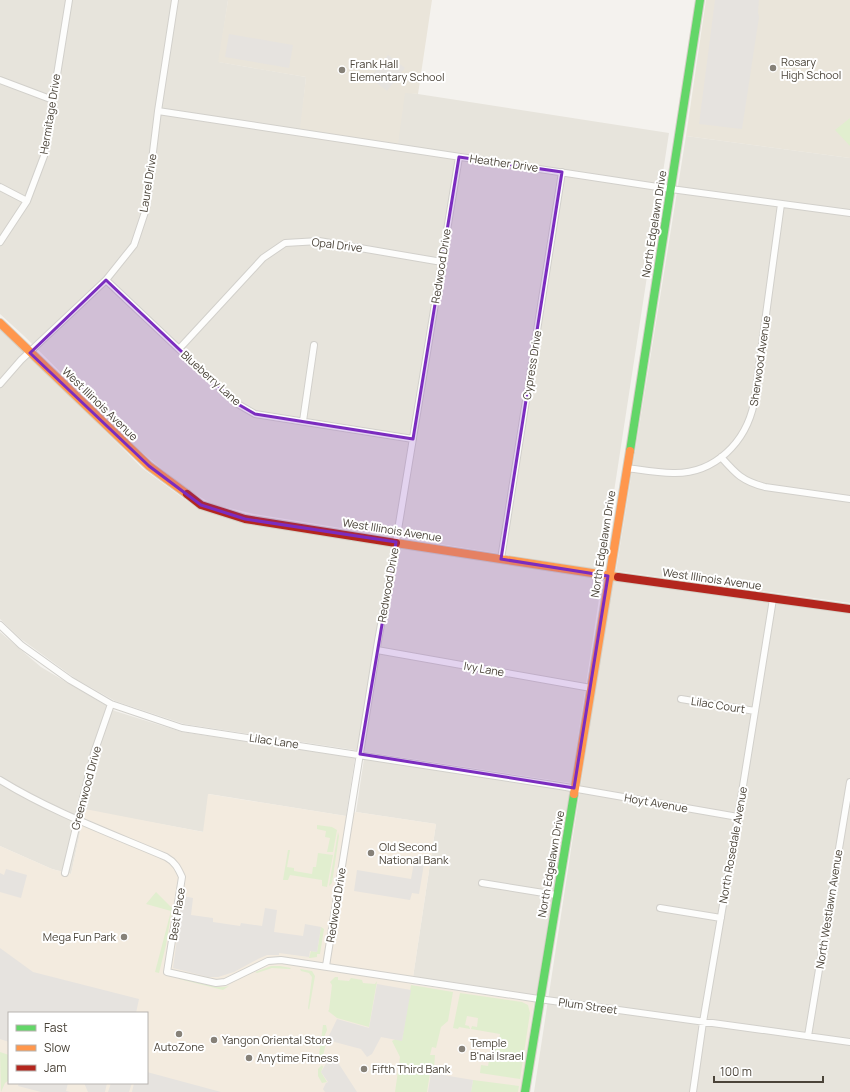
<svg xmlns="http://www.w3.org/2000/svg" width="850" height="1092" viewBox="0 0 850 1092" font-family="Manrope,sans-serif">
	<rect width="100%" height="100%" fill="#f4f2ee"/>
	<path fill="#e7e4dc" d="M 0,0 L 228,0 L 219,62 L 306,77 L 300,137 L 405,92 L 669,133 L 602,570 L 254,514 L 212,504 L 183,487 L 137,448 L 23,335 L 0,314 Z
		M 686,136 L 850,158 L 850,603 L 616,571 Z
		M 0,329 L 25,350 L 142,468 L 198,509 L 244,523 L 602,579 L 571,783 L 184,724 L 115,701 L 76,679 L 21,639 L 0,619 Z
		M 612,581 L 850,614 L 850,1092 L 534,1092 Z
		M 0,632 L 41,667 L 115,711 L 182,732 L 355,758 L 346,816 L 209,794 L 204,832 L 85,810 L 71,874 L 52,869 L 0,846 Z
		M 364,759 L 570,791 L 536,995 L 413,977 L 436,824 L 356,812 Z"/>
	<path fill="#f3ebdf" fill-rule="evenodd" d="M 208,794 L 346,816 L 356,812 L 436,824 L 412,984 L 534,1002 L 521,1092 L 0,1092 L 0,846 L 52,869 L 71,874 L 85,809 L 203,832 ZM 9,1013 L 147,1013 L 147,1083 L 9,1083 Z"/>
	<path fill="#eae5da" d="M 228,0 L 432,0 L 418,94 L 405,93 L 397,151 L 299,137 L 306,77 L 218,62 Z
		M 706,0 L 850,0 L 850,158 L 686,136 Z"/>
	<path fill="#e1eecf" d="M 850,118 L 850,146 L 835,130 Z
		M 317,825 L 332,827 L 337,830 L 333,852 L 327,852 L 330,838 L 325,837 L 326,831 L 317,829 Z
		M 338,832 L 339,836 L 332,883 L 329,886 Z
		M 288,850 L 290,850 L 287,867 L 294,868 L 294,871 L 312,874 L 313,867 L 316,867 L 318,853 L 333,855 L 327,887 L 322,886 L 322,880 L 290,875 L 288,880 L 283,880 Z
		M 156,892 L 172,908 L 166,945 L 159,973 L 155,972 L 171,911 L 146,904 Z
		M 321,927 L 324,929 L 320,954 L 317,954 L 317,957 L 310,958 L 279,954 L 309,958 L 311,951 L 317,952 Z
		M 271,966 L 280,966 L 291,968 L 290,969 L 272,968 L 257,973 L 255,972 Z
		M 300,969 L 312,971 L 315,976 L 309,1010 L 308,1008 L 312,977 L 309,973 L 301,971 Z
		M 335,977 L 338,977 L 338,980 L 349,981 L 351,978 L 362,980 L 363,983 L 375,984 L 377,981 L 369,1027 L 337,1018 L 328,1011 L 329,1010 L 332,985 L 330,982 Z
		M 179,979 C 196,977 211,991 229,986 L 223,990 Z
		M 411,985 L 453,992 L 448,1021 L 441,1027 L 436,1048 L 432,1047 L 430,1055 L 435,1055 L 434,1069 L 430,1073 L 427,1092 L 395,1092 L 400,1057 L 392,1041 L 397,1038 L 402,1040 Z
		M 460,993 L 522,1002 L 528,1005 L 530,1013 L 520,1079 L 480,1073 L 481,1065 L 488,1066 L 491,1049 L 497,1049 L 500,1034 L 471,1029 L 472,1026 L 477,1027 L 478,1018 L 467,1016 L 465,1025 L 469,1026 L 470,1029 L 459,1027 L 458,1029 L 453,1028 Z
		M 323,1025 L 326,1025 L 327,1030 L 324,1037 L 327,1039 L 323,1056 L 333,1059 L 332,1061 L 329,1061 L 319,1055 Z
		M 0,1052 L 9,1055 L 9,1080 L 5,1083 L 1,1092 Z
		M 322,1065 L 323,1067 L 321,1072 L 327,1082 L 322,1083 L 318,1076 L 318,1069 Z
		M 473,1080 L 519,1086 L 518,1092 L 471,1092 Z"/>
	<path fill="#e6e3df" d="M 715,0 L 759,0 L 758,12 L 759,17 L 742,129 L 699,124 Z
		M 229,34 L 293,45 L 289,68 L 225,57 Z
		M 388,55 L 405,68 L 387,91 L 370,78 Z
		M 415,857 L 425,858 L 419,894 L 412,893 L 410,900 L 354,891 L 357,870 L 411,879 Z
		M 6,869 L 27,875 L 21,898 L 0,892 L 0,873 L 4,875 Z
		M 183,896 L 193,898 L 191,915 L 213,918 L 213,922 L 240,926 L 241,923 L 262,926 L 265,908 L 277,910 L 274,932 L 303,936 L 305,924 L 321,927 L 317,952 L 310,951 L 309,957 L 279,953 L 279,955 L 267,955 L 258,959 L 234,972 L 218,977 L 208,977 L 173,968 Z
		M 0,948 L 33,972 L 139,999 L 136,1013 L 9,1013 L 9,1042 L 0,1039 Z
		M 377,984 L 411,990 L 402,1041 L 381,1037 L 372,1054 L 367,1057 L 361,1049 L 327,1040 L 337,1019 L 369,1028 Z
		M 337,1061 L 357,1092 L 325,1092 L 323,1089 L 326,1083 L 328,1082 L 321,1072 L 327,1062 Z
		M 147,1072 L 221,1092 L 132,1092 L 134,1083 L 147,1083 Z
		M 431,1073 L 473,1080 L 471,1092 L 428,1092 Z
		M 19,1083 L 68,1083 L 66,1091 L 70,1092 L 41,1092 L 18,1086 Z
		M 84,1083 L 107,1083 L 105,1092 L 88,1092 Z
		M 111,1083 L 132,1083 L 129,1092 L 108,1092 Z"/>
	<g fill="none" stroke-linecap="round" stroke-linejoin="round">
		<g stroke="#d2d0cb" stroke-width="8">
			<path id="street" d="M 0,80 L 53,100
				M 158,111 L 671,189 L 850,213
				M 0,187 L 27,201
				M 0,242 L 27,201 L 44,156 L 69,0
				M 106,280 L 236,403 L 255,414 L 413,439
				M 179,349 L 263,258 L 285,243 L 319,241 L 442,262
				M 0,384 L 21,360 L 106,280 L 134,245 L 146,209 L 158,111 L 175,0
				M 303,421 L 314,345
				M 721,457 C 736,474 742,481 765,487 L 850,499
				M 627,468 C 642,470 657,473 673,473 C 715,474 746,442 754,403 L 781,204
				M 501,559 L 562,172
				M 0,625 L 21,645 L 70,680 L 111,704 L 182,728 L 560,786 L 738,817
				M 377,650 L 591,688
				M 681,699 L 755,711
				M 0,780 C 52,812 110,833 166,857 C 175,862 178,868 182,877 L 167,972 L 216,983 L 225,982 L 268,961 L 281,960 L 539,999 L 850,1042
				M 65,873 L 94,753 L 111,704
				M 482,883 L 556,895
				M 660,908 L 721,918
				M 326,966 L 378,641 L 396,542 L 459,157
				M 808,1036 L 850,782
				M 693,1092 L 703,1022 L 738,817 L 773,599"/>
		</g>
		<g stroke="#d3cfc5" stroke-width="10">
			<path id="fast" d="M 630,451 L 700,0
				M 525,1092 L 574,794"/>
		</g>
		<g stroke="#d3cfc5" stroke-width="10">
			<path id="slow" d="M 0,323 L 149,466 L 187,494
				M 396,543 L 618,577
				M 574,794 L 630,451"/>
		</g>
		<g stroke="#d3cfc5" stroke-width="10">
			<path id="jam" d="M 187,494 L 201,505 L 245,519 L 396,543
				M 618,577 L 850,609"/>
		</g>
		<use href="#street" stroke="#fdfdfc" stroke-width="6"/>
		<use href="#fast" stroke="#63d668" stroke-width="8"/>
		<use href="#slow" stroke="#ff974d" stroke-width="8"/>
		<use href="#jam" stroke="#b3261e" stroke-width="8"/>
	</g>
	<path fill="#7b2cbf" fill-opacity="0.2" stroke="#7b2cbf" stroke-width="3" stroke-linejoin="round" d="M 459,157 L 562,172 L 501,559 L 608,576 L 574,788 L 360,754 L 396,542 L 245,519 L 201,505 L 149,466 L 30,353 L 106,280 L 236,403 L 255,414 L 413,439 Z"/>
	<g fill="#868178" stroke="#fff" stroke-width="1.5">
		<circle cx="773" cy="68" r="4"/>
		<circle cx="342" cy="70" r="4"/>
		<circle cx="371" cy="853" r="4"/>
		<circle cx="124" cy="937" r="4"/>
		<circle cx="179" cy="1034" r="4"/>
		<circle cx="214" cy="1040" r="4"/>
		<circle cx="462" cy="1049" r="4"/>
		<circle cx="249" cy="1058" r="4"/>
		<circle cx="364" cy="1069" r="4"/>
	</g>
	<g text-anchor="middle" stroke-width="4" stroke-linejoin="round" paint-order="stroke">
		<g font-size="11" fill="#4b4439" stroke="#fff" text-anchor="start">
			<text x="781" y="66">Rosary<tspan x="781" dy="13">High School</tspan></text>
			<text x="350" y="68">Frank Hall<tspan x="350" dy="13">Elementary School</tspan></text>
			<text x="379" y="851">Old Second<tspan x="379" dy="13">National Bank</tspan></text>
			<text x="116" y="941" text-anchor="end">Mega Fun Park</text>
			<text x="222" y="1044">Yangon Oriental Store</text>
			<text x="470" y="1047">Temple<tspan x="470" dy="13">B'nai Israel</tspan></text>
			<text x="179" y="1051" text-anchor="middle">AutoZone</text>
			<text x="257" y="1062">Anytime Fitness</text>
			<text x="372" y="1073">Fifth Third Bank</text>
		</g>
		<g font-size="11" fill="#4b4439" stroke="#fff">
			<text transform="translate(50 114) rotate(-81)" y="4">Hermitage Drive</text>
			<text transform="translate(504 163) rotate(8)" y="4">Heather Drive</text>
			<text transform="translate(148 183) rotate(-81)" y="4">Laurel Drive</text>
			<text transform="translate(654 224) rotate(-81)" y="4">North Edgelawn Drive</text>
			<text transform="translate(337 245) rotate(7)" y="4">Opal Drive</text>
			<text transform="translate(441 266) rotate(-81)" y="4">Redwood Drive</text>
			<text transform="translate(760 361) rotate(-82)" y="4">Sherwood Avenue</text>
			<text transform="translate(532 365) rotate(-81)" y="4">Cypress Drive</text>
			<text transform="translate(211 378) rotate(42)" y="4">Blueberry Lane</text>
			<text transform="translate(100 404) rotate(44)" y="4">West Illinois Avenue</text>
			<text transform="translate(392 530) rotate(9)" y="4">West Illinois Avenue</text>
			<text transform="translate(603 544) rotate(-81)" y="4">North Edgelawn Drive</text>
			<text transform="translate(712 579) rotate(8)" y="4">West Illinois Avenue</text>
			<text transform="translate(388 585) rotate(-80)" y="4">Redwood Drive</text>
			<text transform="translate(484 669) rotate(10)" y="4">Ivy Lane</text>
			<text transform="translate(718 705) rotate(9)" y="4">Lilac Court</text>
			<text transform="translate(274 741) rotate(8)" y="4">Lilac Lane</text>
			<text transform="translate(86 788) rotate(-75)" y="4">Greenwood Drive</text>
			<text transform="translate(656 803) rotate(10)" y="4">Hoyt Avenue</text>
			<text transform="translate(733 845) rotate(-80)" y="4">North Rosedale Avenue</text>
			<text transform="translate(551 864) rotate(-80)" y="4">North Edgelawn Drive</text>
			<text transform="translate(336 905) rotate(-81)" y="4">Redwood Drive</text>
			<text transform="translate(829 909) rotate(-81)" y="4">North Westlawn Avenue</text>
			<text transform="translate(177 914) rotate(-81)" y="4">Best Place</text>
			<text transform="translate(588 1006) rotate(8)" y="4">Plum Street</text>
		</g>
	</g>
	<rect x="8" y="1012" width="140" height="72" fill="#ffffff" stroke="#b7b4b0"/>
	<rect x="16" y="1025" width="20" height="6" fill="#63d668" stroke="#b7b4b0"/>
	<text x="44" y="1032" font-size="12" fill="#4b4439">Fast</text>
	<rect x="16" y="1045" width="20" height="6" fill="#ff974d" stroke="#b7b4b0"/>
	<text x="44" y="1052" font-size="12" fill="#4b4439">Slow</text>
	<rect x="16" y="1065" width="20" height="6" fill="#b3261e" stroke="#b7b4b0"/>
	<text x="44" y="1072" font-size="12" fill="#4b4439">Jam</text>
	<path d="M714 1076v6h109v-6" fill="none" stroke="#4b4439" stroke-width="2"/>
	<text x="720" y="1076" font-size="12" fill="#4b4439" stroke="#ffffff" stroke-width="3" paint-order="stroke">100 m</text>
</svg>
